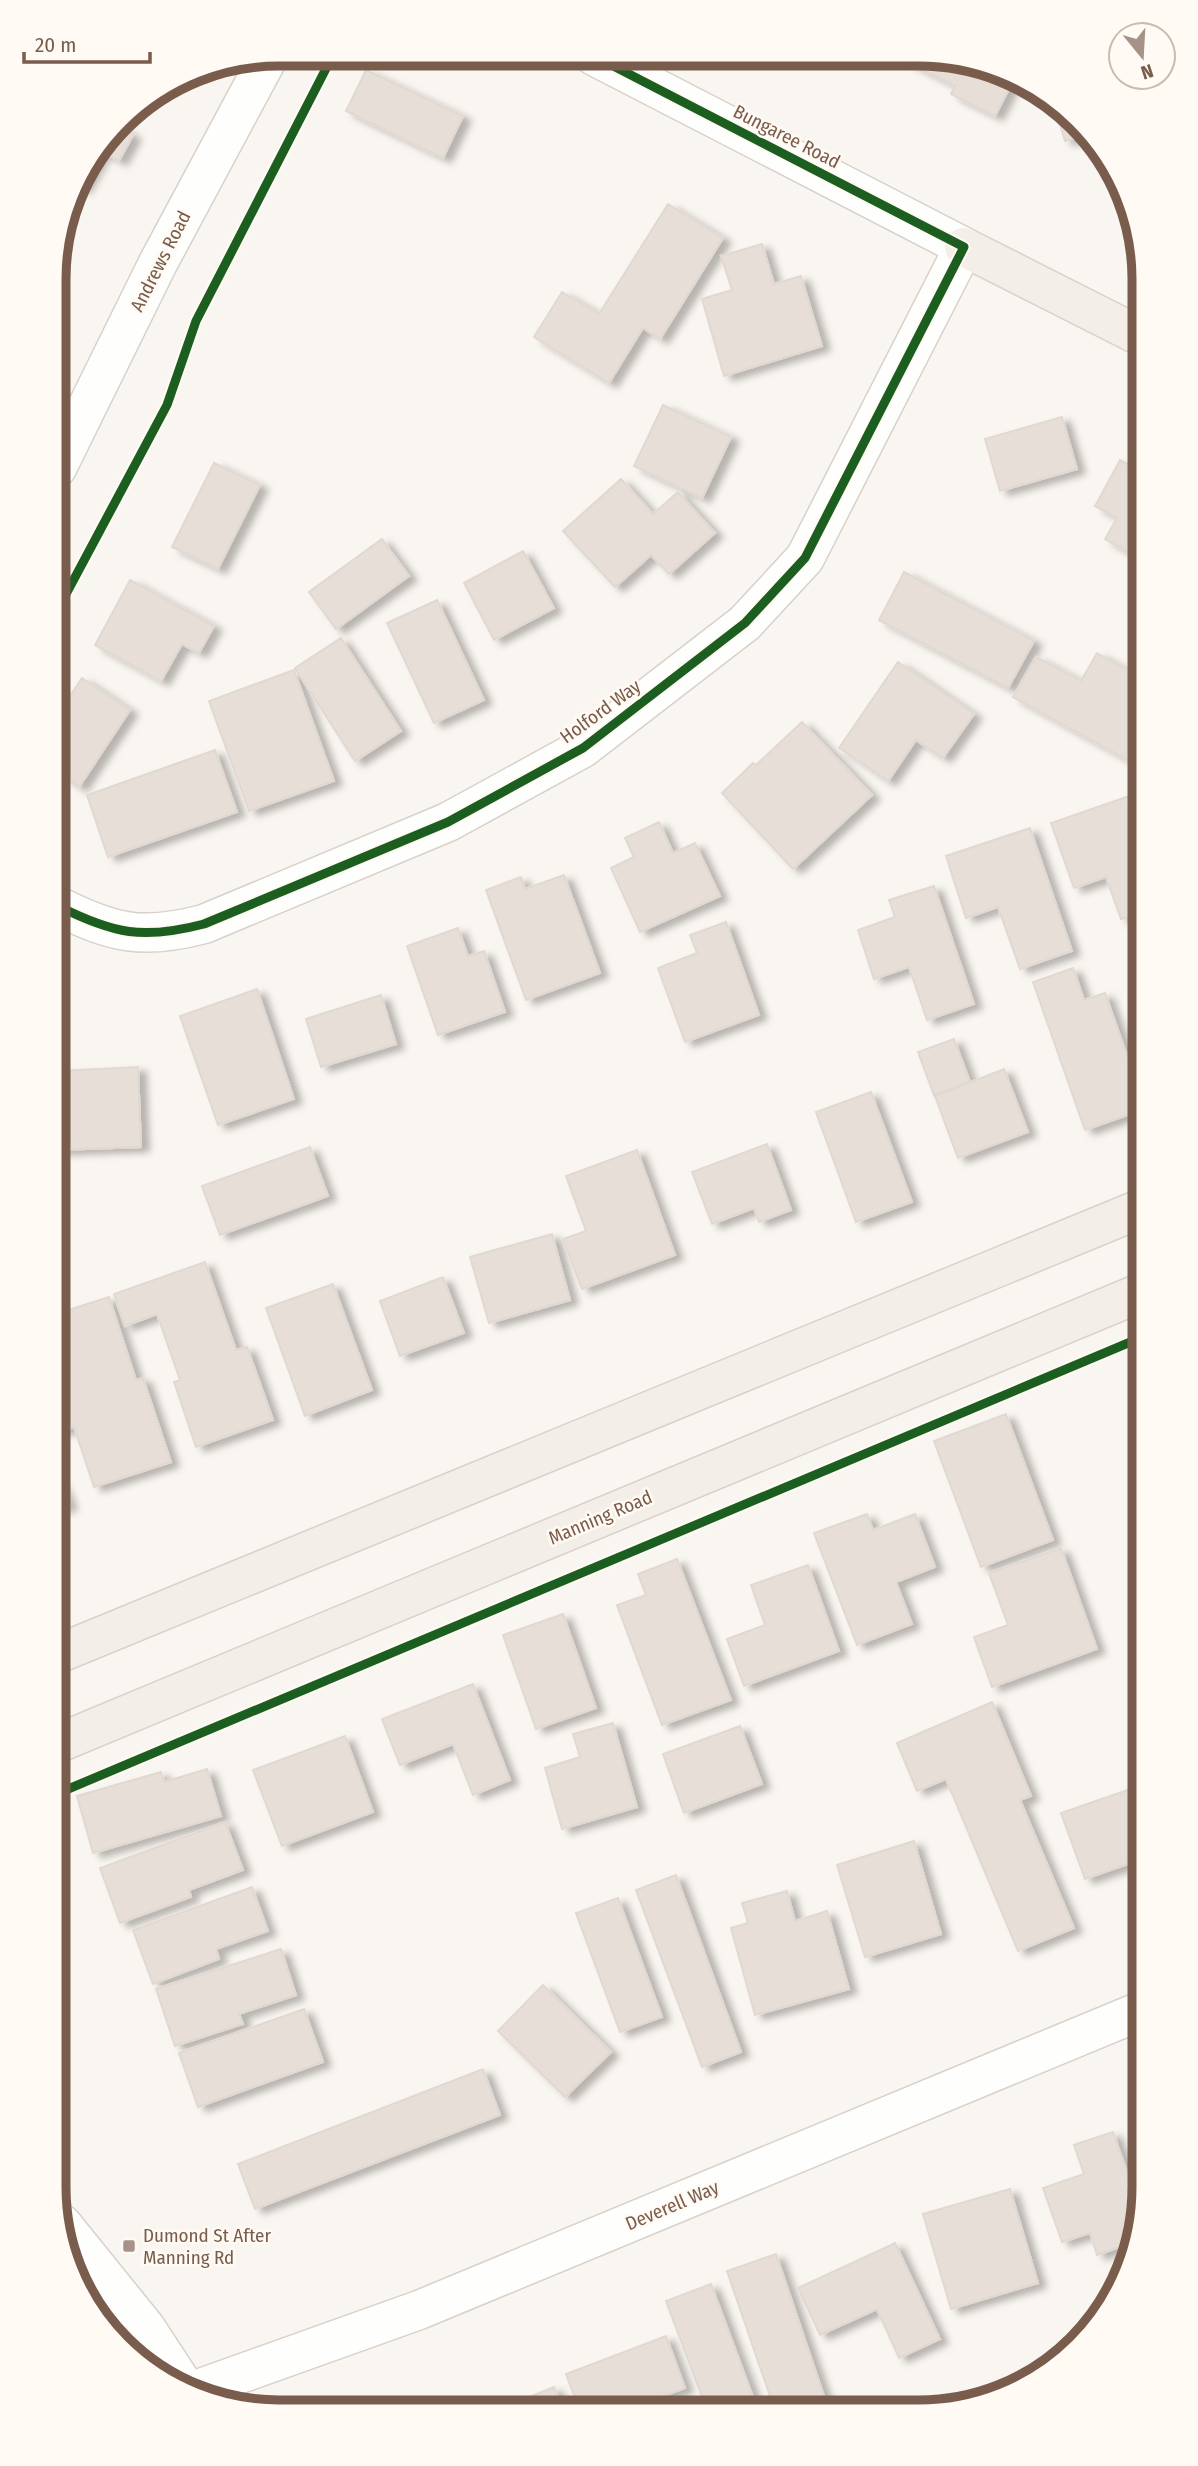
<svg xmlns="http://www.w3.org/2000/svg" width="1198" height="2466" viewBox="0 0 1198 2466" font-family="'Fira Sans Condensed',sans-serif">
	<defs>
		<filter id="shadow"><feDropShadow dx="8" dy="4.5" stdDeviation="3.5" flood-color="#0004"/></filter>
	</defs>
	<rect width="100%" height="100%" fill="#f9f5f0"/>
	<path fill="#e6ded7" stroke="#e2d8d2" stroke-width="2" filter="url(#shadow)" d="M 900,58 L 962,59 L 1012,83 L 995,116 L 951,94 L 955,86 Z
		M 366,70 L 463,116 L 443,158 L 346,111 Z
		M 1054,104 L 1067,110 L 1087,134 L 1065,141 Z
		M 118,126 L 133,135 L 119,161 L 103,152 L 82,189 L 76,186 L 78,180 Z
		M 668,204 L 723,238 L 660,339 L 643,328 L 609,383 L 534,337 L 562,292 L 599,314 Z
		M 762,244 L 774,284 L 801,276 L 822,346 L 724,376 L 702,299 L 732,290 L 721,256 Z
		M 663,405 L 731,437 L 702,498 L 634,466 Z
		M 1062,417 L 1077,469 L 1000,491 L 985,439 Z
		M 1120,460 L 1137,469 L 1137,557 L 1105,539 L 1117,518 L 1095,506 Z
		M 214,463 L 260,485 L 218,569 L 172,547 Z
		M 621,479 L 653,514 L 678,492 L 715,533 L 669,574 L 651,555 L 615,587 L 563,531 Z
		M 382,539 L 409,576 L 336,629 L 309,592 Z
		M 523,551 L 554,608 L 494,640 L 464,583 Z
		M 904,572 L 1034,641 L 1008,688 L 879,620 Z
		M 130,580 L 214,626 L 199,653 L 182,644 L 161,681 L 95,645 Z
		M 437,600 L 484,700 L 434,723 L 387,623 Z
		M 341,638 L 401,731 L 355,761 L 295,668 Z
		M 1097,653 L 1138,676 L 1138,755 L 1133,763 L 1013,697 L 1036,657 L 1081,681 Z
		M 898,662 L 974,714 L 943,758 L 916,740 L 888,781 L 839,748 Z
		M 294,670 L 334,781 L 249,811 L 209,701 Z
		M 82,678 L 130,710 L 79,787 L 58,772 L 58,714 Z
		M 802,722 L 872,795 L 793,869 L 722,793 L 753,763 L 756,765 Z
		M 215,750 L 237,812 L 108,857 L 87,795 Z
		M 1135,794 L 1138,803 L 1139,913 L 1121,919 L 1106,877 L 1074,888 L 1051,823 Z
		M 659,822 L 673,853 L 695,843 L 720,896 L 640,932 L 611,868 L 634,857 L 625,838 Z
		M 1030,828 L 1072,951 L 1020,969 L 998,907 L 966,918 L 946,856 Z
		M 564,875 L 600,973 L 526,1000 L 486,890 L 521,877 L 525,889 Z
		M 934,886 L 974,1004 L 927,1020 L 909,967 L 874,979 L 858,930 L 895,917 L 889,900 Z
		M 726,922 L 759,1015 L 685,1042 L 658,968 L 697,953 L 690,935 Z
		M 458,928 L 468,956 L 484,951 L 505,1012 L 438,1035 L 407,946 Z
		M 1073,968 L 1084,1000 L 1105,993 L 1139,1090 L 1139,1111 L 1085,1130 L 1033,982 Z
		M 257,989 L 294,1099 L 218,1125 L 180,1016 Z
		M 381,995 L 396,1044 L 321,1067 L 306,1019 Z
		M 954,1039 L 970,1082 L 934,1095 L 918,1052 Z
		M 138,1067 L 141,1147 L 59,1150 L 59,1071 Z
		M 1004,1069 L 1028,1132 L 958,1158 L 935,1096 Z
		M 871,1092 L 912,1202 L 856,1222 L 816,1112 Z
		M 767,1144 L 791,1210 L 759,1222 L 754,1208 L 712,1224 L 692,1172 Z
		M 310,1147 L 328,1196 L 220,1235 L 202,1186 Z
		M 637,1150 L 675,1255 L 582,1289 L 563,1239 L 586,1231 L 566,1176 Z
		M 552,1234 L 570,1300 L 489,1323 L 470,1257 Z
		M 205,1262 L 236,1350 L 247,1347 L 273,1420 L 196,1447 L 174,1382 L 180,1380 L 157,1314 L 125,1326 L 114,1294 Z
		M 443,1277 L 464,1333 L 400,1356 L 380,1301 Z
		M 333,1284 L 372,1390 L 305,1416 L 266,1308 Z
		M 109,1297 L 136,1380 L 143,1378 L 171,1462 L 94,1487 L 74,1427 L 60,1431 L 59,1313 Z
		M 1006,1414 L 1053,1540 L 981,1567 L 934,1441 Z
		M 60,1481 L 69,1505 L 60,1509 Z
		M 867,1514 L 873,1530 L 915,1514 L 935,1567 L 896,1582 L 912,1624 L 857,1645 L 814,1533 Z
		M 1061,1548 L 1097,1649 L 992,1687 L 974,1637 L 1008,1625 L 989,1573 Z
		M 677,1559 L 731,1700 L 662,1725 L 617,1605 L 646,1595 L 638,1574 Z
		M 808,1565 L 839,1651 L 744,1686 L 727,1639 L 765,1625 L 751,1585 Z
		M 563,1614 L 596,1708 L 536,1729 L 503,1635 Z
		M 473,1684 L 510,1780 L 473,1795 L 453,1744 L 400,1765 L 382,1719 Z
		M 992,1702 L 1031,1796 L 1020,1800 L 1074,1928 L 1018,1951 L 946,1779 L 917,1791 L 897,1743 Z
		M 613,1723 L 637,1807 L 562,1829 L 545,1768 L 580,1757 L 573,1734 Z
		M 740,1726 L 762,1784 L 684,1813 L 663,1754 Z
		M 345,1736 L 373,1812 L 282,1846 L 253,1770 Z
		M 207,1769 L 221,1816 L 93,1853 L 77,1796 L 161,1772 L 164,1782 Z
		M 1142,1785 L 1142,1859 L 1085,1879 L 1061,1813 Z
		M 225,1822 L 243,1870 L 189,1890 L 191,1897 L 120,1923 L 100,1868 Z
		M 914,1841 L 941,1934 L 865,1957 L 837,1865 Z
		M 676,1875 L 741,2052 L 702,2067 L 636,1890 Z
		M 252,1887 L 268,1931 L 216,1949 L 219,1959 L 153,1984 L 133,1930 Z
		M 787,1891 L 795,1921 L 827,1911 L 849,1989 L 755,2015 L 731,1928 L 748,1923 L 742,1903 Z
		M 618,1898 L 662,2017 L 620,2032 L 576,1913 Z
		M 281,1949 L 296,1995 L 239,2014 L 243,2024 L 175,2046 L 156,1989 Z
		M 543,1985 L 611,2052 L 565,2097 L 498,2031 Z
		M 304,2009 L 323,2062 L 198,2107 L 179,2053 Z
		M 483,2069 L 500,2115 L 255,2209 L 238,2164 Z
		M 1113,2132 L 1141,2212 L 1134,2242 L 1097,2255 L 1090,2233 L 1062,2242 L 1043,2188 L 1084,2174 L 1074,2145 Z
		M 1010,2189 L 1038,2283 L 951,2309 L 923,2214 Z
		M 895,2243 L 940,2339 L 899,2358 L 877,2309 L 820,2335 L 798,2288 Z
		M 776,2254 L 827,2405 L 773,2405 L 727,2271 Z
		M 711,2284 L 756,2405 L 705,2405 L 666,2301 Z
		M 666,2336 L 685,2388 L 645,2403 L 646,2406 L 578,2406 L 566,2374 Z
		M 554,2387 L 562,2406 L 507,2406 Z"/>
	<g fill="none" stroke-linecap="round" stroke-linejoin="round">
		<g stroke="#d7d1cb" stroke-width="41">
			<path id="minor" d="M 57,468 L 158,263 L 269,56
				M 58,906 C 114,934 143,940 204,924 L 448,822 L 583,748 L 745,623 L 805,558 L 964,247 L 594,56
				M 62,2224 L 146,2328 L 180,2380
				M 198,2389 L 419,2310 L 1143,2010"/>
		</g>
		<g stroke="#dad1cc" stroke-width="41">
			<path id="major" d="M 964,247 L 1136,334
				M 60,1653 L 1140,1209
				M 61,1742 L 1140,1293"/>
		</g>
		<use href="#minor" stroke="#fefefd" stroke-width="38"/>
		<use href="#major" stroke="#f3eee8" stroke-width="38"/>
		<g stroke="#fffaf3" stroke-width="13">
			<path id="cycleway" d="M 57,611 L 167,405 L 196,321 L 333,55
				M 58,906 C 114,934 143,940 204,924 L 448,822 L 583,748 L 745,623 L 805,558 L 964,247 L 594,56
				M 61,1792 L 1140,1338"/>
		</g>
		<use href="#cycleway" stroke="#1b5e20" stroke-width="9"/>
	</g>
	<rect fill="#a69286" stroke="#fffaf3" stroke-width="2.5" x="122" y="2239" width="14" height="14" rx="3.5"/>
	<g text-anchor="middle" stroke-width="5" stroke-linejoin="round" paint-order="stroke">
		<g font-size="19" fill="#7a5c4d" stroke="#fffaf3">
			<text transform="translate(787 136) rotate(27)" y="7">Bungaree Road</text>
			<text transform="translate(160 261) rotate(-63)" y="7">Andrews Road</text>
			<text transform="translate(600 711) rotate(-36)" y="7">Holford Way</text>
			<text transform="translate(600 1517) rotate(-23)" y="7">Manning Road</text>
			<text transform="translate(672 2205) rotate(-23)" y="7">Deverell Way</text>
		</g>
		<g font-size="19" fill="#7a5c4d" stroke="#fffaf3" text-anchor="start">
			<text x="143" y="2242">Dumond St After<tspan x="143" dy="22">Manning Rd</tspan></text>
		</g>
	</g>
	<path d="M0 0H1198V2466H0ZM279 66H919A213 213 0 0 1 1132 279V2187A213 213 0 0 1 919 2400H279A213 213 0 0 1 66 2187V279A213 213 0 0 1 279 66Z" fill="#fffaf3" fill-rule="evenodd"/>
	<path fill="none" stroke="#7a5c4d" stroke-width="9" d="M279 66H919A213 213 0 0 1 1132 279V2187A213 213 0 0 1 919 2400H279A213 213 0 0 1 66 2187V279A213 213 0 0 1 279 66Z"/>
	<g transform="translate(1142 56) rotate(162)"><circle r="33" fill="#fffaf3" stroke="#cabbb1" stroke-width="2"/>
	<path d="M0-5L12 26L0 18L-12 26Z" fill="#a69286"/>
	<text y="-10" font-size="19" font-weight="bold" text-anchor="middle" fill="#7a5c4d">N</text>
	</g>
	<path d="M24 52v10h126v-10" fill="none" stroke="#7a5c4d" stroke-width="3.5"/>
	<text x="35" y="52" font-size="21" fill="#7a5c4d" stroke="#fffaf3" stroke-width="5" paint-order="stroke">20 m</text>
</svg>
